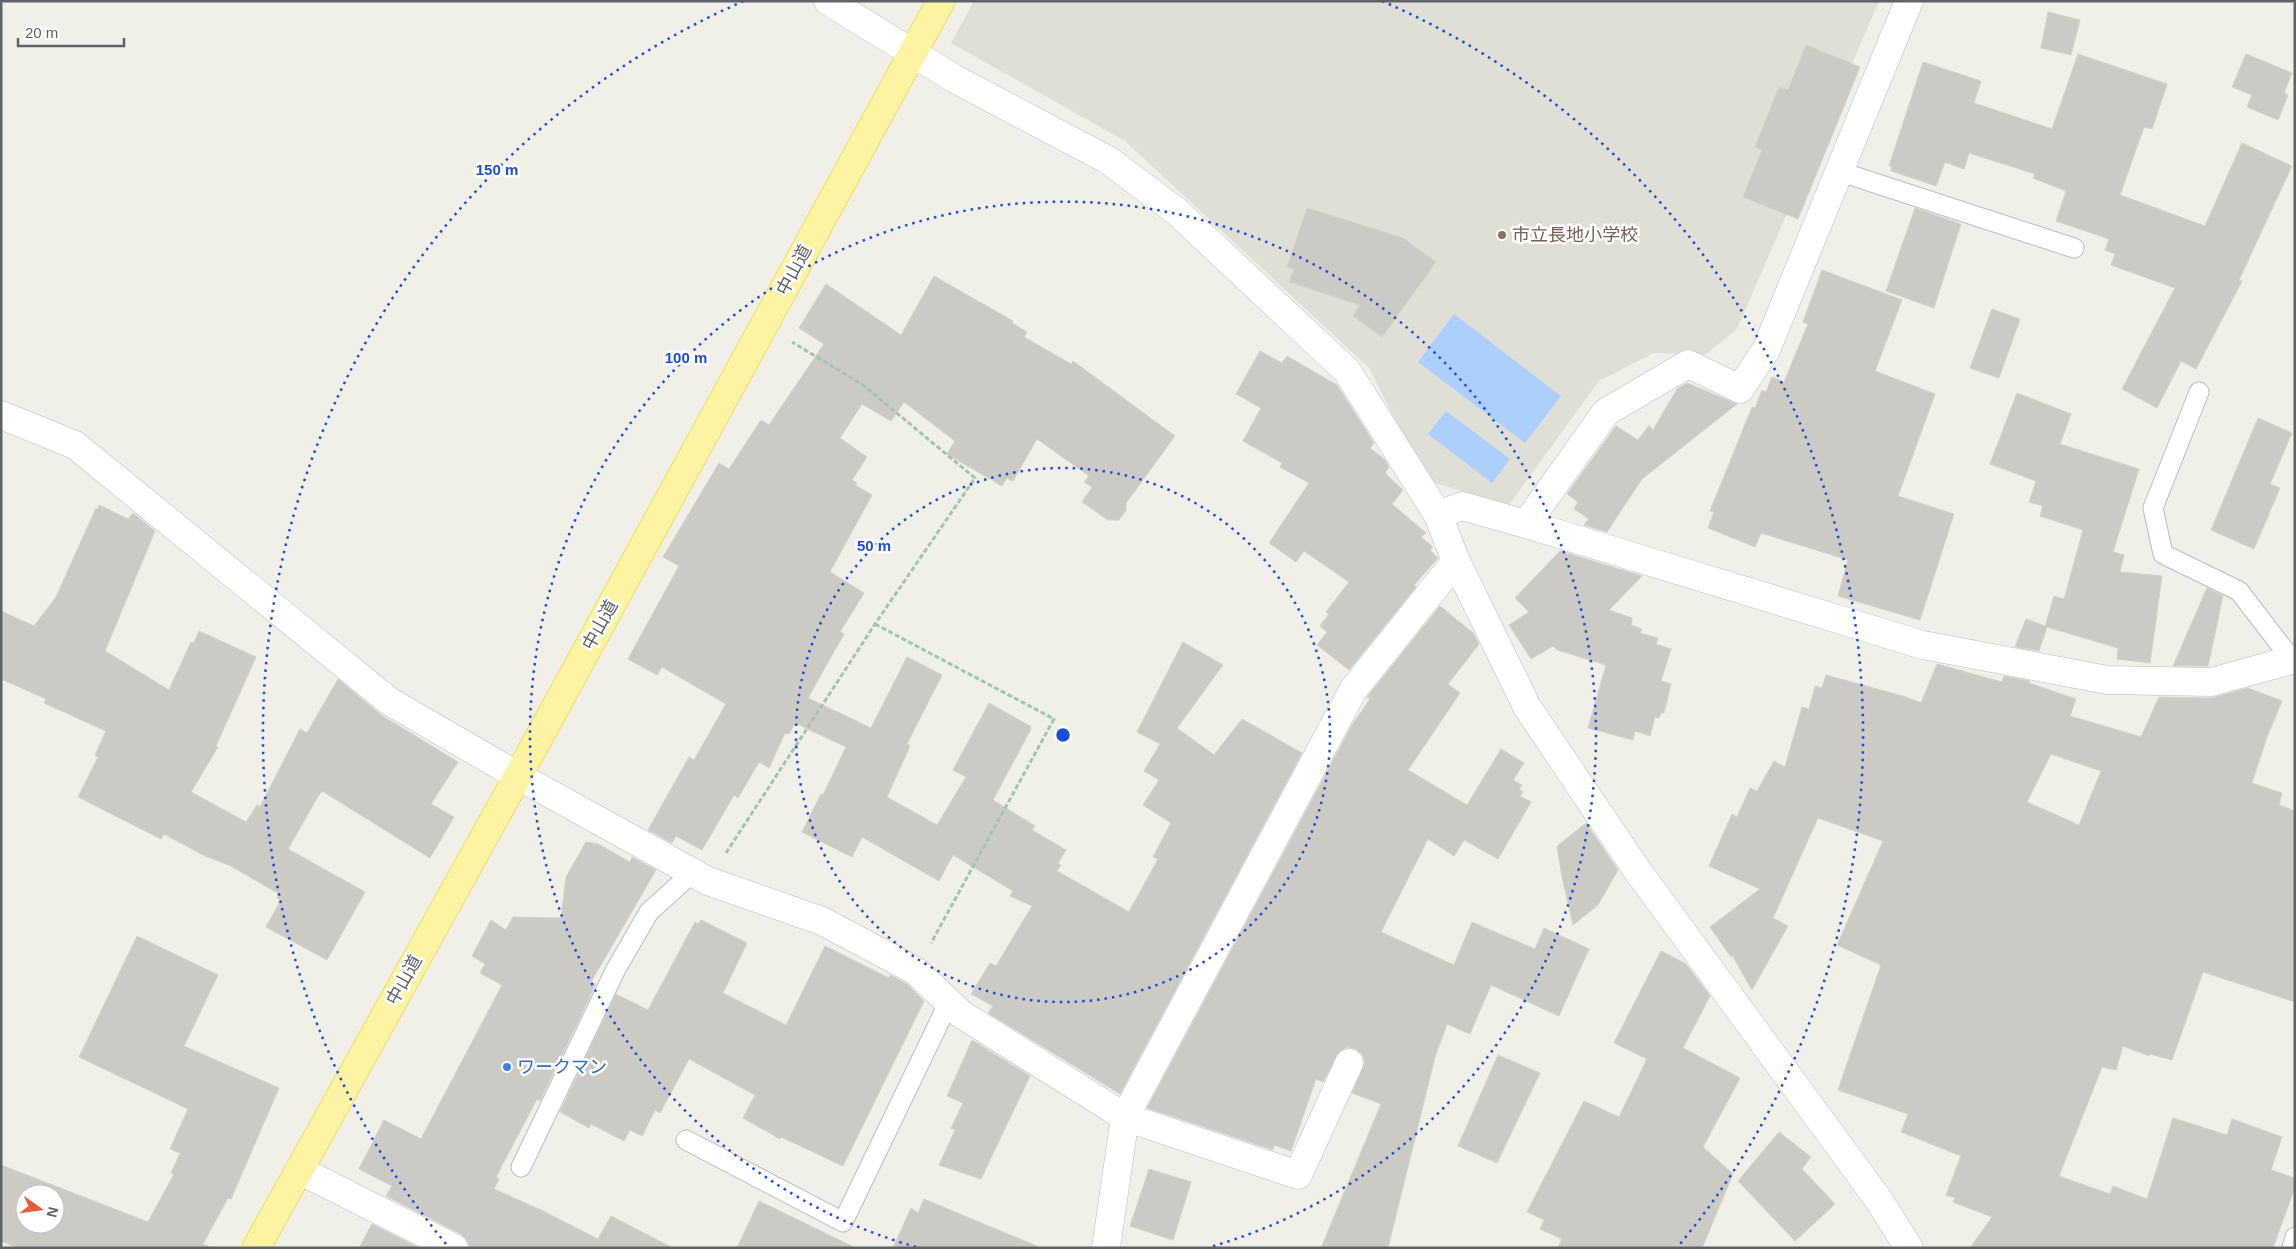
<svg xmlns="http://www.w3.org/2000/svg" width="2296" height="1249" viewBox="0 0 2296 1249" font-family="Arial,'Noto Sans JP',sans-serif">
	<rect width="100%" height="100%" fill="#f0f0e8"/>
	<path fill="#e0dfd6" d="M 974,1 L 1879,1 L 1737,329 L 1705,355 L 1654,353 L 1599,381 L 1509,505 L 1425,480 L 1369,368 L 1125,141 L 951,43 Z"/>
	<path fill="#accffc" d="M 1454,314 L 1561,396 L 1525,443 L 1418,362 Z
		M 1446,411 L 1510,459 L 1492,483 L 1428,434 Z"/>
	<path fill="#cccac4" stroke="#d5d2c6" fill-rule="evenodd" d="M 2048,12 L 2080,20 L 2071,55 L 2041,48 Z
		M 1806,45 L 1860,67 L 1798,219 L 1743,197 L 1762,150 L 1755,147 L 1779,87 L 1788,90 Z
		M 2078,54 L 2167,84 L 2152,129 L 2144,127 L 2120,195 L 2205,226 L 2242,143 L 2292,166 L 2239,280 L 2242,281 L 2196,369 L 2181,361 L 2157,408 L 2122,389 L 2175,288 L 2111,265 L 2115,254 L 2105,250 L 2109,239 L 2056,221 L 2066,191 L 2033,178 L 2035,174 L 1969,153 L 1964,169 L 1945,162 L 1936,186 L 1891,171 L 1892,166 L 1889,166 L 1923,62 L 1981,81 L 1974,103 L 2052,129 Z
		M 2246,54 L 2292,73 L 2284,93 L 2288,95 L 2278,120 L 2247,107 L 2252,95 L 2232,87 Z
		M 1307,208 L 1403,238 L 1436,262 L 1382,337 L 1353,316 L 1360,305 L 1289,282 L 1294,269 L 1287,267 Z
		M 1915,208 L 1961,224 L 1934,308 L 1886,291 Z
		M 1822,270 L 1902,300 L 1875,371 L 1935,394 L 1898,496 L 1954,514 L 1920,620 L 1838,596 L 1848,560 L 1761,533 L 1755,547 L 1708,528 L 1714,512 L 1710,511 L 1752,407 L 1755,408 L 1762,390 L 1766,392 L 1772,377 L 1784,382 L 1808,324 L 1803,322 Z
		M 934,276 L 1013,321 L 1012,323 L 1027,332 L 1024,337 L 1071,364 L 1073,361 L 1175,436 L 1126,503 L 1126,510 L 1119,520 L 1108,520 L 1082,502 L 1092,487 L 1084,482 L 1089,476 L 1037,439 L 1013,481 L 1007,478 L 1002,486 L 947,454 L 955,441 L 904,402 L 891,421 L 862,404 L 840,438 L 867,457 L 852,480 L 857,483 L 855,485 L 872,495 L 830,572 L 864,593 L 840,632 L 844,634 L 808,698 L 871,728 L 907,657 L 942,675 L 907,744 L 910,746 L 887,797 L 937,825 L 966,777 L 953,770 L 989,703 L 1030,726 L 1031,729 L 993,800 L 1035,826 L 1032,830 L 1066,850 L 1058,863 L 1061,865 L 1057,871 L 1129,912 L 1158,859 L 1153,857 L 1171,823 L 1143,805 L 1159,780 L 1144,771 L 1160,744 L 1137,732 L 1183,642 L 1223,665 L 1177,728 L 1214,755 L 1242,719 L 1302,753 L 1120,1094 L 988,1013 L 993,1006 L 971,994 L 990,963 L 996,966 L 1032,906 L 1010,896 L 1013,891 L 953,855 L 939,881 L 862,837 L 852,857 L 802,832 L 821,794 L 823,795 L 846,747 L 795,723 L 789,734 L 785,733 L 769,768 L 759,762 L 738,798 L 734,795 L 702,850 L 676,836 L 672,843 L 648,830 L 689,757 L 694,760 L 726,704 L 662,667 L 657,675 L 628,659 L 679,566 L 663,557 L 719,463 L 729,469 L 761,420 L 769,425 L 824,344 L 799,328 L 826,284 L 901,335 Z
		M 1992,309 L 2020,319 L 1999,378 L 1970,368 Z
		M 1260,351 L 1282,363 L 1287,356 L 1337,385 L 1374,443 L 1370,448 L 1385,460 L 1389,467 L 1385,473 L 1403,490 L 1392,504 L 1426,533 L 1421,537 L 1433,547 L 1430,550 L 1438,558 L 1414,585 L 1416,587 L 1349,670 L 1317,645 L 1327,632 L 1320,626 L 1329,614 L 1326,612 L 1349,582 L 1304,551 L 1296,562 L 1269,543 L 1309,483 L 1280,467 L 1282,463 L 1243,441 L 1261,408 L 1236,394 Z
		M 1687,383 L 1737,404 L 1642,479 L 1607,532 L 1584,525 L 1589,519 L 1574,509 L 1578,502 L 1567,494 L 1616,426 L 1638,440 L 1649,425 L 1653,430 L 1677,389 Z
		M 2017,393 L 2071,414 L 2060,444 L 2139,469 L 2113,552 L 2124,555 L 2120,572 L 2162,576 L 2150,663 L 2117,659 L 2118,648 L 2047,627 L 2039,651 L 2015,647 L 2026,619 L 2045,626 L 2054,596 L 2064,599 L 2083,530 L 2040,516 L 2043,506 L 2029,502 L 2036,481 L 1990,464 Z
		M 2258,418 L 2292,433 L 2270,484 L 2280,488 L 2254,549 L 2211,530 Z
		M 99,505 L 128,519 L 133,513 L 155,531 L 105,651 L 169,690 L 191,642 L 194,643 L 199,631 L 256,657 L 216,746 L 218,747 L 191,792 L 246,822 L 257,805 L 260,807 L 300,729 L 307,733 L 338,679 L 381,715 L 458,762 L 431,804 L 454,817 L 430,858 L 322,791 L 317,798 L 288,849 L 365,892 L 327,960 L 266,927 L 281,900 L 277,898 L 279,894 L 229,865 L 205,856 L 164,834 L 161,839 L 78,797 L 98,757 L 95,755 L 106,731 L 44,703 L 46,699 L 1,679 L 1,611 L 34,626 L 56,597 L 96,508 L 98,509 Z
		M 1560,551 L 1642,576 L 1609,610 L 1632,618 L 1631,625 L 1642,629 L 1640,633 L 1658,638 L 1656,644 L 1671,649 L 1661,681 L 1671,684 L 1664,713 L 1661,713 L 1659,718 L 1655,717 L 1650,736 L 1635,731 L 1633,740 L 1588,728 L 1606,665 L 1557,650 L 1553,646 L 1531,659 L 1509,625 L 1529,612 L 1515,598 Z
		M 2207,588 L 2223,596 L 2208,666 L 2173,666 Z
		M 1440,606 L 1473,633 L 1479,644 L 1448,684 L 1460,693 L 1408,770 L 1467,805 L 1501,749 L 1524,763 L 1513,780 L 1522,785 L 1519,789 L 1523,792 L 1520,796 L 1531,802 L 1498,859 L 1464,840 L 1454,856 L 1428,839 L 1381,932 L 1454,965 L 1472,922 L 1535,949 L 1544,928 L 1589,949 L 1559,1016 L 1491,985 L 1470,1034 L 1447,1024 L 1435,1057 L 1388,1248 L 1321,1248 L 1381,1104 L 1352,1093 L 1365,1062 L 1362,1054 L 1356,1049 L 1348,1047 L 1340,1051 L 1323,1082 L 1316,1079 L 1291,1151 L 1274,1145 L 1273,1150 L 1147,1108 L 1352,725 L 1370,699 L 1367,697 Z
		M 1937,664 L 2002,682 L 2004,676 L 2030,681 L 2029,683 L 2076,699 L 2070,716 L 2141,737 L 2159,697 L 2211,698 L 2248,688 L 2282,701 L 2267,737 L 2252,783 L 2282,793 L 2279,805 L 2295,811 L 2295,1002 L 2203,972 L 2172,1060 L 2150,1054 L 2149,1056 L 2123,1046 L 2116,1070 L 2102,1067 L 2059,1176 L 2110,1194 L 2113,1186 L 2147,1199 L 2173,1118 L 2227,1135 L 2232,1119 L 2282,1137 L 2271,1170 L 2295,1178 L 2295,1187 L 2273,1248 L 1970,1248 L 1992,1217 L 1953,1202 L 1955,1198 L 1946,1195 L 1961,1156 L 1901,1132 L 1908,1114 L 1838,1090 L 1881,965 L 1837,945 L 1883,841 L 1818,818 L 1773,918 L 1788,926 L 1752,990 L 1732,955 L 1731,957 L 1710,927 L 1760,889 L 1709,866 L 1732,814 L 1737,817 L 1750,788 L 1757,791 L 1774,761 L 1785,767 L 1802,707 L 1809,709 L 1815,686 L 1822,688 L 1826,675 L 1906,697 L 1921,703 ZM 2051,754 L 2101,771 L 2079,825 L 2027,802 Z
		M 1586,823 L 1618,870 L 1598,905 L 1573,925 L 1562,877 L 1557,846 Z
		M 586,842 L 598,844 L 630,862 L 632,857 L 656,870 L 591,982 L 596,984 L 540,1101 L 537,1099 L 496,1177 L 499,1179 L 494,1189 L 541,1210 L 598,1239 L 611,1216 L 673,1248 L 470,1248 L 467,1240 L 461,1234 L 386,1196 L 392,1186 L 359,1169 L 384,1120 L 421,1139 L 502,985 L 480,973 L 485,964 L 472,956 L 491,920 L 506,930 L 513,917 L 561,918 L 566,877 Z
		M 701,920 L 747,943 L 723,993 L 786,1025 L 825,946 L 889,978 L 890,975 L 907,984 L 924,1001 L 843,1166 L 781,1137 L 780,1139 L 743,1118 L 755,1095 L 689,1059 L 660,1113 L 655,1110 L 642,1136 L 630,1130 L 624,1141 L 591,1124 L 589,1128 L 560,1112 L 616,994 L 648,1010 L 695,922 L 698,924 Z
		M 137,936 L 218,975 L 184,1046 L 279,1088 L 231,1199 L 228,1198 L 203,1244 L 208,1246 L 208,1248 L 18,1248 L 1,1241 L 1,1165 L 148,1222 L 174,1174 L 171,1173 L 180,1153 L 170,1149 L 188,1109 L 79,1057 ZM 25,1194 L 55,1194 L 55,1224 L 25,1224 Z
		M 1661,951 L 1686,964 L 1710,996 L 1683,1048 L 1740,1078 L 1703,1147 L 1733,1174 L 1702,1248 L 1558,1248 L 1562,1239 L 1540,1229 L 1544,1220 L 1527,1212 L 1584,1101 L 1619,1117 L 1647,1059 L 1614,1043 Z
		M 972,1040 L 1030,1076 L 981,1179 L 939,1165 L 955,1130 L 951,1128 L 963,1103 L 947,1096 Z
		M 1498,1055 L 1540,1073 L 1497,1163 L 1458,1146 Z
		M 1779,1132 L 1811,1157 L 1802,1169 L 1835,1204 L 1795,1241 L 1738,1181 Z
		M 1149,1169 L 1191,1182 L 1173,1240 L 1130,1226 Z
		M 924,1199 L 1039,1247 L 1038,1248 L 893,1248 L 911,1208 L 918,1213 Z
		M 759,1201 L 856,1248 L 737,1248 Z
		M 372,1224 L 419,1248 L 359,1248 Z"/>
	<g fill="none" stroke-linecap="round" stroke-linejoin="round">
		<g stroke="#babcc0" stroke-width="21">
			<path id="service" d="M 1838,171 L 2074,248
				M 2199,392 L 2153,508 L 2163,554 L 2239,591 L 2292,660
				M 686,1140 L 843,1222 L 949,1002
				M 521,1167 L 616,969 L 649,912 L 692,873
				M 2292,1248 L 2295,1237"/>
		</g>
		<g stroke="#babcc0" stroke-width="29">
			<path id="minor" d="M 828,1 L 955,79 L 1108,160 L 1176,211 L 1347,371 L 1438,515 L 1456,561 L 1527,707 L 1637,870 L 1878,1199 L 1909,1248
				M 1,415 L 75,445 L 389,701 L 518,776 L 708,881 L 822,921 L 916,971 L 961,1014 L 1125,1117 L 1298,1175 L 1349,1063
				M 1438,515 L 1462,506 L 1526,524 L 1606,412 L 1688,364 L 1740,389 L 1766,350 L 1909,1
				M 1526,524 L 1923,645 L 2107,680 L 2211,682 L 2295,659
				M 299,1170 L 454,1248
				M 1106,1248 L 1125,1117 L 1353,690 L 1456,561"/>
		</g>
		<g stroke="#f1c608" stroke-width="29">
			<path id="trunk" d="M 256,1248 L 518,776 L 941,1"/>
		</g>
		<path stroke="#9fc7af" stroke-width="3" stroke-dasharray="5 2.5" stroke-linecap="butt" d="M 875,624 L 1054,719 L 931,943
			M 726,853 L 875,624 L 975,478 L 863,385 L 792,342"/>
		<use href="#service" stroke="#fff" stroke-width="19"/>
		<use href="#minor" stroke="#fff" stroke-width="28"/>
		<use href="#trunk" stroke="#fcf4a3" stroke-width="28"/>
	</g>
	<g fill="none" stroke="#1d4ed8" stroke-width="2.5" stroke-dasharray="2.5 5">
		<circle cx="1063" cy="735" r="267"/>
		<path d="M916 1247A533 533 0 1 1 1210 1247"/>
		<path d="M446 1244A800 800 0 0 1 744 1M1382 1A800 800 0 0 1 1680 1244"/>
	</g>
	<circle fill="#8d6e63" stroke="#fff" stroke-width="2" cx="1502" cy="235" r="5"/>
	<circle fill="#3f7fe0" stroke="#fff" stroke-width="2" cx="507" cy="1067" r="5"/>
	<g text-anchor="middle" stroke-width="5" stroke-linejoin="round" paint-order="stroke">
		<g font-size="18" fill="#785e54" stroke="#fff" text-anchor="start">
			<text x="1512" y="241">市立長地小学校</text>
		</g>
		<g font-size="18" fill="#5f6267" stroke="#fff">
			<text transform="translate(794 270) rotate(-62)" y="6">中山道</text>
			<text transform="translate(600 625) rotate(-61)" y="6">中山道</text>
			<text transform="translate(404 980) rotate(-61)" y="6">中山道</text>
		</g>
		<g font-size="18" fill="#366cbe" stroke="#fff" text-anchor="start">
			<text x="517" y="1073">ワークマン</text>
		</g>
	</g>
	<circle cx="1063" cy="735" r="8" fill="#1d4ed8" stroke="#fff" stroke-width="2.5"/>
	<g font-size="15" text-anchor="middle" font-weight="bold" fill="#1d4ed8" stroke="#fff" stroke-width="5" stroke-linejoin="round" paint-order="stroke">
		<text x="497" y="175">150 m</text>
		<text x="686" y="363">100 m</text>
		<text x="874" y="551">50 m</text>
	</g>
	<rect width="2296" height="1249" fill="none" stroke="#5f6267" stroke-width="5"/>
	<g transform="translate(40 1209) rotate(104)"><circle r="24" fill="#ffffff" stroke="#bfc0c2"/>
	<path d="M0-4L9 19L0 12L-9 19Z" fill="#e45d3a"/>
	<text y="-8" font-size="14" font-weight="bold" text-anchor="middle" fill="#5f6267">N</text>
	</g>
	<path d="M18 38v8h106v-8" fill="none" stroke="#5f6267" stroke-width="2.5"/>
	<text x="25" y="38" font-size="15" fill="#5f6267" stroke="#ffffff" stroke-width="4" paint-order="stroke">20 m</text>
</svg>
